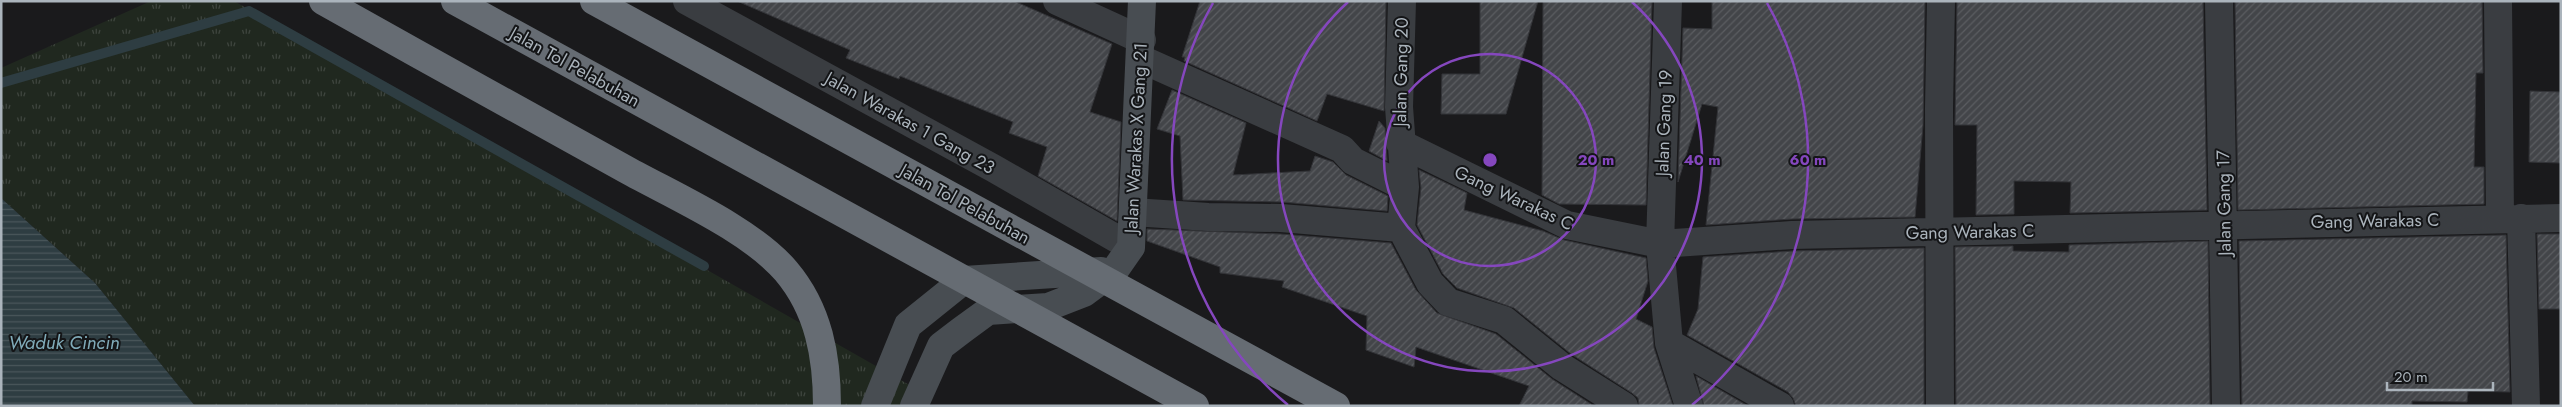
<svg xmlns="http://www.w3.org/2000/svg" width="2562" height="407" viewBox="0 0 2562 407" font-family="Jost,sans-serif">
	<defs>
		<pattern id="grass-tufts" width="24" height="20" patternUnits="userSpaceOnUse" patternTransform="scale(1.25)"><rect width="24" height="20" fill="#20281f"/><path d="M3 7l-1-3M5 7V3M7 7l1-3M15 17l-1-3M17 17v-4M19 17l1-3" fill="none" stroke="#3e453e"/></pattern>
		<pattern id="water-rules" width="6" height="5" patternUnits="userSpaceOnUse" patternTransform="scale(1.25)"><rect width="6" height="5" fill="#2e3d42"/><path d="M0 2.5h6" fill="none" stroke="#4a575b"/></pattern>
		<pattern id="building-hatch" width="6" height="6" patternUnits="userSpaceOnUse" patternTransform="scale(1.25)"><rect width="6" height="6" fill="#434549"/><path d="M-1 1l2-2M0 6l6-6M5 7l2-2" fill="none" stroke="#5b5d61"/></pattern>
	</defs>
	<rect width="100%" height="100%" fill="#1a1a1c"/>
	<path fill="url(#grass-tufts)" d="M 151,1 L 234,1 L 927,395 L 923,406 L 195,406 L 95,283 L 1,198 L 1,68 Z"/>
	<path fill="url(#water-rules)" d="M 1,198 L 95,283 L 195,406 L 1,406 Z"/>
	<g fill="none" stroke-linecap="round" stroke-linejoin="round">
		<path stroke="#2e3d42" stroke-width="10" d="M 1,83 L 249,11 L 704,266"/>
	</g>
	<path fill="url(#building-hatch)" stroke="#333438" d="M 737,1 L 1014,1 L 1112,44 L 1090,112 L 1121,122 L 1117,221 L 1038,176 L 1047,147 L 1009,133 L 1013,122 L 900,76 L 899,79 L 846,58 L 850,50 Z
		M 1200,1 L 1386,1 L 1384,111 L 1327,94 L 1317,121 L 1184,61 L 1185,57 L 1182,57 Z
		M 1480,1 L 1538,1 L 1506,114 L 1441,114 L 1442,74 L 1480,74 Z
		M 1543,1 L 1652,1 L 1646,205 L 1559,204 L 1542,195 Z
		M 1712,1 L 1925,1 L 1923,125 L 1915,217 L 1792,219 L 1706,225 L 1718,107 L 1702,104 L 1678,182 L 1683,28 L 1712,29 Z
		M 1957,1 L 2203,1 L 2207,210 L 2070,213 L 2071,182 L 2014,181 L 2014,214 L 1976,215 L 1977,125 L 1955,125 Z
		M 2235,1 L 2482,1 L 2483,73 L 2476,73 L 2474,167 L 2484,167 L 2484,204 L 2238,210 Z
		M 1172,90 L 1246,123 L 1233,175 L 1310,171 L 1315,156 L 1333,162 L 1346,175 L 1388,196 L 1387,211 L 1282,202 L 1183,200 L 1180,136 L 1157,129 Z
		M 2530,91 L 2561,92 L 2561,163 L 2529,162 Z
		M 1379,121 L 1385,128 L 1387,161 L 1369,151 Z
		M 1419,170 L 1467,193 L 1464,210 L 1543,231 L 1564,240 L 1646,258 L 1648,281 L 1636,319 L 1652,327 L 1654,348 L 1673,406 L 1639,406 L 1638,398 L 1632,393 L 1571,354 L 1514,308 L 1457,288 L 1443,274 L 1417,225 L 1421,188 Z
		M 1147,229 L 1280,234 L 1391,243 L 1416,290 L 1437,313 L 1496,334 L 1552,379 L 1594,406 L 1519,406 L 1529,386 L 1416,347 L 1414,367 L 1366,350 L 1367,316 L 1282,287 L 1284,281 L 1220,273 L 1220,267 L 1147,241 Z
		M 2537,234 L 2561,234 L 2561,309 L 2539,309 Z
		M 2506,235 L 2510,392 L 2468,391 L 2467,402 L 2412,401 L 2412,406 L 2242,406 L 2239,241 Z
		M 2208,241 L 2210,406 L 1956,406 L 1955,247 L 2013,246 L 2013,251 L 2069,252 L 2069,245 Z
		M 1924,248 L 1924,406 L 1796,406 L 1793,398 L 1788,392 L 1687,335 L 1698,309 L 1703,257 L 1793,251 Z
		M 1696,376 L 1748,406 L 1704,406 Z"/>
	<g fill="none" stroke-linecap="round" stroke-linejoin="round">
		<path stroke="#3a3d41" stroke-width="28" d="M 687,1 L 993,168 L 1131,247
			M 1057,1 L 1142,40
			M 1668,1 L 1660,244 L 1669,343 L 1689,406
			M 2219,1 L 2226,406
			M 2498,1 L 2500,218
			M 1141,59 L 1342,149 L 1353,161 L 1405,187
			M 1400,143 L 1567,225 L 1660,244 L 1792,235 L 2561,218
			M 1133,212 L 1208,217 L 1281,218 L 1401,228 L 1405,187 L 1399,107 L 1402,1
			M 2521,218 L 2526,406
			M 1401,228 L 1430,283 L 1448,302 L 1504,320 L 1562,367 L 1624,406
			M 1669,343 L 1780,406
			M 1940,406 L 1939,108 L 1941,1"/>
		<path stroke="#484d52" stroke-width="28" d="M 875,406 L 908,325 L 964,280 L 1101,271
			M 914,406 L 941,346 L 962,330 L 988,311 L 1048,307 L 1084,293 L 1115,270 L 1131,247 L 1142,1"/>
		<path stroke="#666c73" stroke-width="28" d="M 323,1 C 424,58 526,114 627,170 C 676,197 751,230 786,271 C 819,310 827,357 827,406"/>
		<path stroke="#666c73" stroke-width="28" d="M 455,1 L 1195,406
			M 594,1 L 1336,406"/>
	</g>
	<g fill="none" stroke="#8547be" stroke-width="2.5">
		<circle cx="1490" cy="160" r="106"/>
		<path d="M1632 2A212 212 0 1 1 1348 2"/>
		<path d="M1288 405A318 318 0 0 1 1213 3M1767 3A318 318 0 0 1 1692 405"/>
	</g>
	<g text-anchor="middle" stroke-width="4" stroke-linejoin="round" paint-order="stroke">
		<g font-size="18" fill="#abb4bc" stroke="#141517">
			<text transform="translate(575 67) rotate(29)" y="6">Jalan Tol Pelabuhan</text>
			<text transform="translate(1401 72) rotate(-89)" y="6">Jalan Gang 20</text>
			<text transform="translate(910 123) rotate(29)" y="6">Jalan Warakas 1 Gang 23</text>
			<text transform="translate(1664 123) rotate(-88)" y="6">Jalan Gang 19</text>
			<text transform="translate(1136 138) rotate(-87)" y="6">Jalan Warakas X Gang 21</text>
			<text transform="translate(1514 198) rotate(25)" y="6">Gang Warakas C</text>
			<text transform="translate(2224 203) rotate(-91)" y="6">Jalan Gang 17</text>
			<text transform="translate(965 204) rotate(29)" y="6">Jalan Tol Pelabuhan</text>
			<text transform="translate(2375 221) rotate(-1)" y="6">Gang Warakas C</text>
			<text transform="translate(1970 232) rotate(-1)" y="6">Gang Warakas C</text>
		</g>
		<g font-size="19" font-style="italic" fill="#80abb9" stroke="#141517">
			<text x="64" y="349">Waduk Cincin</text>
		</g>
	</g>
	<circle cx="1490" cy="160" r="8" fill="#8547be" stroke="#141517" stroke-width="2.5"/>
	<g font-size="15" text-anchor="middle" font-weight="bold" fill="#8547be" stroke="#141517" stroke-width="4" stroke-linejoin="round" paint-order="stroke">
		<text x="1596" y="165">20 m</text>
		<text x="1702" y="165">40 m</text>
		<text x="1808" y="165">60 m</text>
	</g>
	<rect width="2562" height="407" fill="none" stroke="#abb4bc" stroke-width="5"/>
	<path d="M2387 382v8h106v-8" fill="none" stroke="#abb4bc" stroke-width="2.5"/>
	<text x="2394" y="382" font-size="15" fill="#abb4bc" stroke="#141517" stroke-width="4" paint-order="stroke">20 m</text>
</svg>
